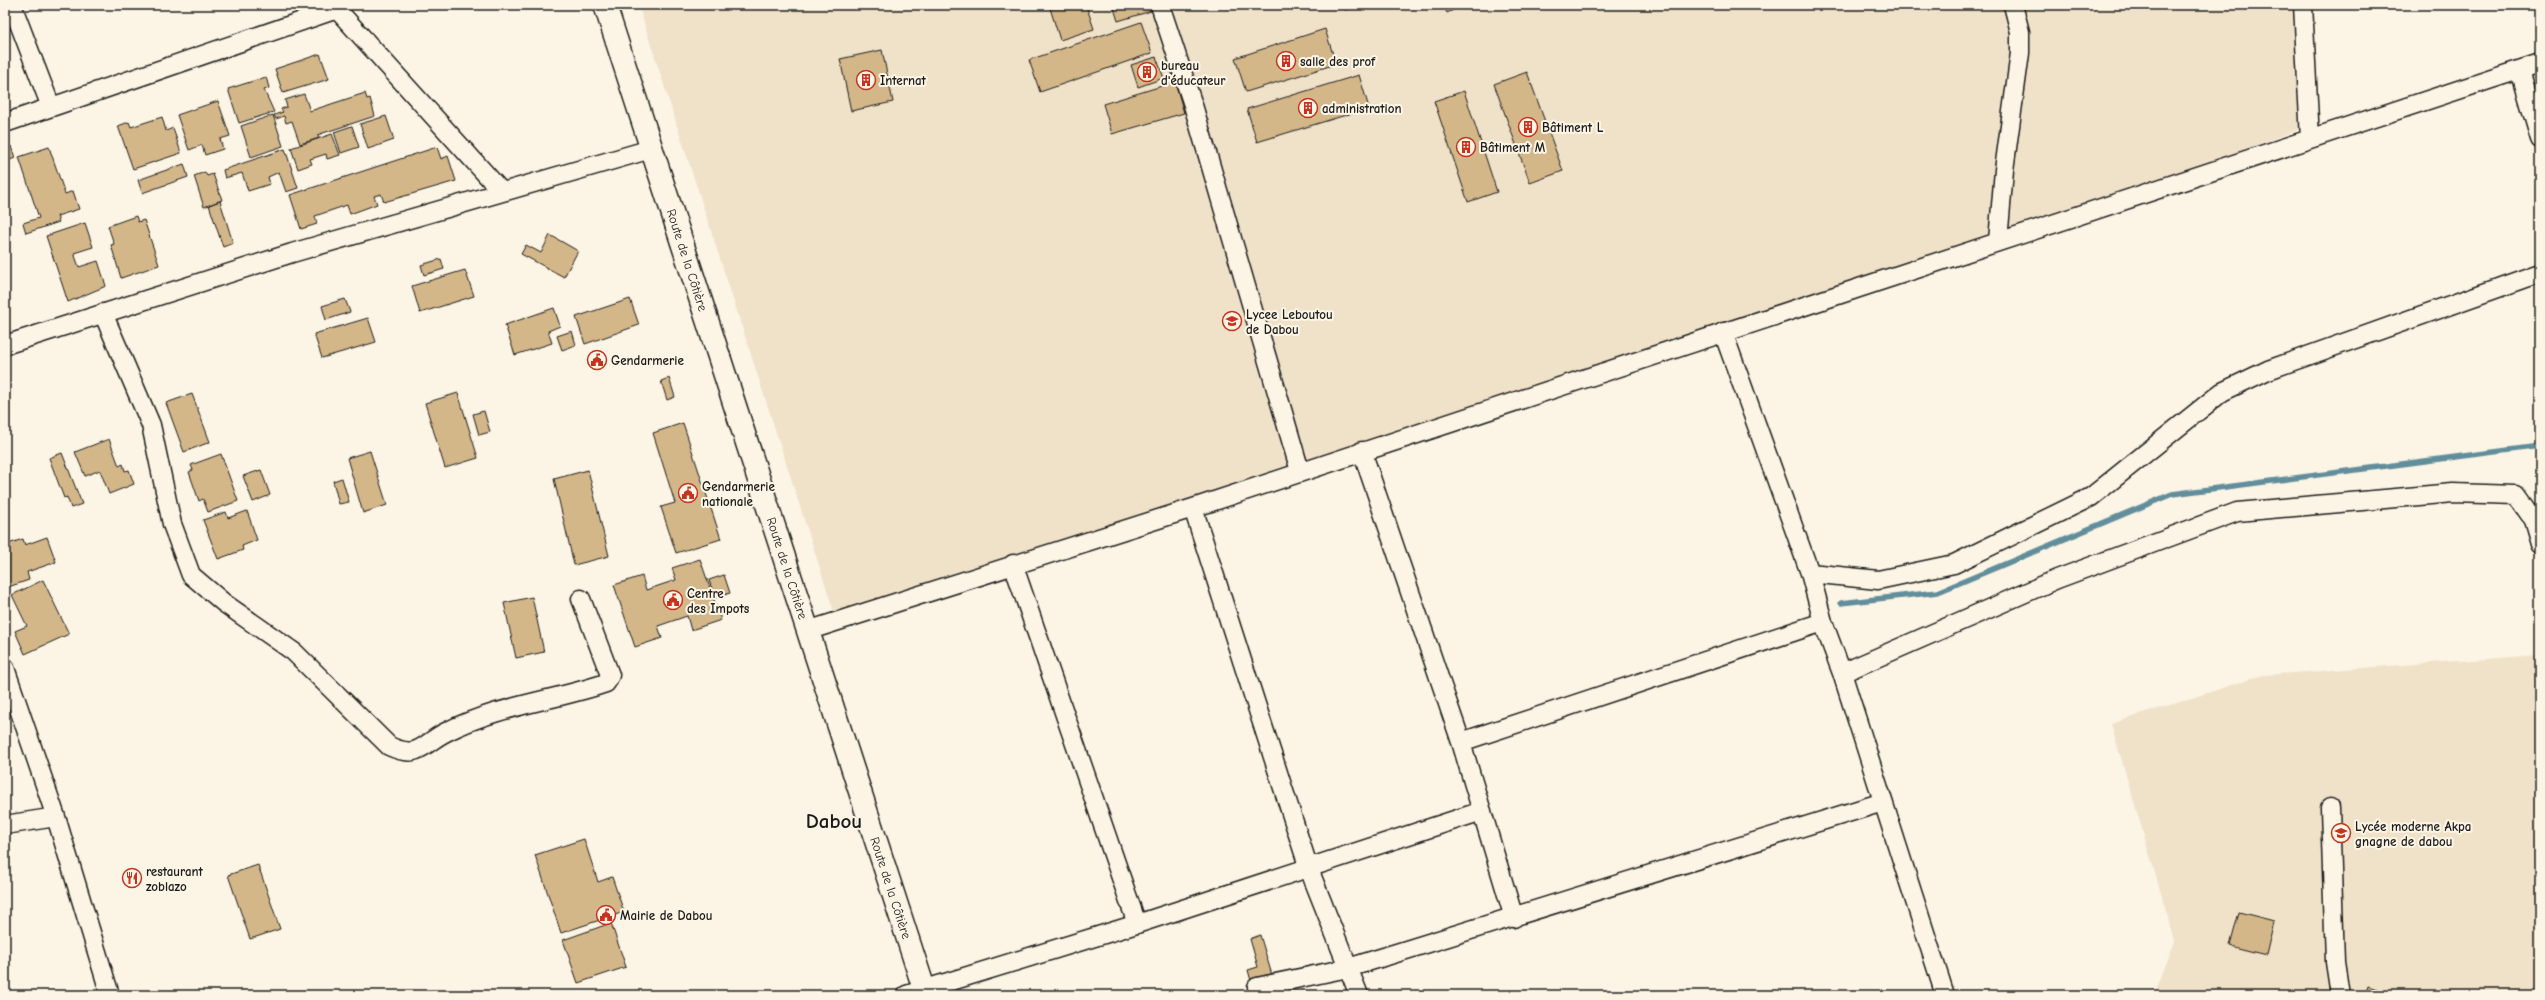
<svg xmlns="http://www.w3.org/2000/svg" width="2545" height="1000" viewBox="0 0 2545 1000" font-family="'Comic Neue',sans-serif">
	<rect width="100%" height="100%" fill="#fcf5e5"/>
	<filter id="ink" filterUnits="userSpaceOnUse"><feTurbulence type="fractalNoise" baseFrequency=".025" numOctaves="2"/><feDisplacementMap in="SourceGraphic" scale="8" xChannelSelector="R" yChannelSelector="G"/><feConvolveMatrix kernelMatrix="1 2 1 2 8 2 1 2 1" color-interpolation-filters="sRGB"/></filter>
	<g filter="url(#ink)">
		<path fill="#f0e2c9" d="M 638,5 L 2292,5 L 2303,128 L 2188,170 L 835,615 Z
			M 2540,655 L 2540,995 L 2154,995 L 2175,941 L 2111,724 L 2263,675 Z"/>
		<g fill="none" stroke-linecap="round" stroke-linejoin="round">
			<path stroke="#628e9c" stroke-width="5.5" d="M 1841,603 L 1938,592 L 2172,494 L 2540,446"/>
		</g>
		<path fill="#d4b789" stroke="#1c1c1c" d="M 1049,5 L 1086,5 L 1094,29 L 1060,40 Z
			M 1113,5 L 1149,5 L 1151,11 L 1118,21 Z
			M 1343,5 L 1362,5 L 1345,10 Z
			M 1443,5 L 1464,5 L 1447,13 Z
			M 1141,22 L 1152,53 L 1040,92 L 1029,60 Z
			M 1325,29 L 1336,64 L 1246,92 L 1235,58 Z
			M 882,50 L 893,102 L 851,111 L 840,59 Z
			M 320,54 L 329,79 L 283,93 L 275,69 Z
			M 1156,57 L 1164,78 L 1138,87 L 1131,65 Z
			M 1527,72 L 1563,171 L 1530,183 L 1494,84 Z
			M 1359,75 L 1369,108 L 1257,142 L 1247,109 Z
			M 266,77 L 269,88 L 264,90 L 274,112 L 239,123 L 228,89 Z
			M 1175,82 L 1184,113 L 1112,134 L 1103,104 Z
			M 1464,91 L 1497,192 L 1468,202 L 1434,101 Z
			M 365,93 L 367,99 L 370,98 L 375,116 L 317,135 L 319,138 L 300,144 L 292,121 L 286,123 L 284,116 L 276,119 L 274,115 L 283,112 L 281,109 L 287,107 L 285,100 L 304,94 L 310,111 Z
			M 218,101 L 230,136 L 220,139 L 223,149 L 205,155 L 202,145 L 189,150 L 177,115 Z
			M 273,115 L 283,146 L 251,157 L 241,126 Z
			M 386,116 L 394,140 L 368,149 L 360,124 Z
			M 162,117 L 166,131 L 173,128 L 181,153 L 133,169 L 118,126 L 129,122 L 131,127 Z
			M 352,126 L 359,147 L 341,153 L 334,132 Z
			M 332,134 L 340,155 L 327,159 L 326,154 L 310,159 L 312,164 L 298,169 L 291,148 Z
			M 11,146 L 15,158 L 5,162 L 5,148 Z
			M 49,147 L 65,194 L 73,191 L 79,209 L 57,216 L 59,222 L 26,233 L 23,223 L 39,218 L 19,157 Z
			M 437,147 L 441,159 L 448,156 L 456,181 L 384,202 L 381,194 L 374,196 L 377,204 L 350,214 L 347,205 L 315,216 L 317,224 L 301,229 L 290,195 Z
			M 285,149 L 298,188 L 286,192 L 279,172 L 268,177 L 270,184 L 248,191 L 242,173 L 225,178 L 223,170 Z
			M 184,164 L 188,177 L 142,193 L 138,180 Z
			M 205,172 L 207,176 L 213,174 L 222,200 L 204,207 L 194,176 Z
			M 220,201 L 233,243 L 223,247 L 209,205 Z
			M 136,216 L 138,222 L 144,220 L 159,265 L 121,278 L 111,245 L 114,244 L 108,226 Z
			M 85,223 L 93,247 L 74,253 L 79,267 L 98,261 L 106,286 L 68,302 L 46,236 Z
			M 550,235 L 578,251 L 564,277 L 521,254 L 526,245 L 541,253 Z
			M 441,259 L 444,269 L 424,275 L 421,265 Z
			M 465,270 L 474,296 L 420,313 L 412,286 Z
			M 345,299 L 350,312 L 326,320 L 322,306 Z
			M 630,299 L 639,325 L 585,344 L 576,317 Z
			M 554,308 L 560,326 L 548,331 L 552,343 L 515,355 L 505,325 Z
			M 368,318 L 376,342 L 322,358 L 314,334 Z
			M 572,331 L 576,345 L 562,350 L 557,336 Z
			M 669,378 L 675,397 L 667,400 L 661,381 Z
			M 458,393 L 478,458 L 445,468 L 425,403 Z
			M 192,394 L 210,442 L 184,452 L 166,403 Z
			M 484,411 L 490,432 L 479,435 L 473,414 Z
			M 683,423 L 721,539 L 676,553 L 661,507 L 675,503 L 653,433 Z
			M 109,439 L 119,466 L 123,464 L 125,471 L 129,470 L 134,484 L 109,494 L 100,470 L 85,476 L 75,452 Z
			M 370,451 L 387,505 L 363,513 L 347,458 Z
			M 62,453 L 82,504 L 71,508 L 67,497 L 64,498 L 49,458 Z
			M 221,454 L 238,501 L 208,512 L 203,499 L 199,501 L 189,472 L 193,470 L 191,465 Z
			M 261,470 L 270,495 L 253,502 L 243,476 Z
			M 588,470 L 609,556 L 574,565 L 554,479 Z
			M 342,478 L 349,502 L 339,504 L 333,481 Z
			M 247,511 L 257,540 L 242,546 L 243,550 L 218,559 L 203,520 L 226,512 L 228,518 Z
			M 47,537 L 56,562 L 27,572 L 29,580 L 5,588 L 5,545 L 23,539 L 25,545 Z
			M 700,559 L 721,620 L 691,630 L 687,616 L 658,626 L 662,638 L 635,647 L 614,585 L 642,576 L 646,590 L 676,580 L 672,568 Z
			M 724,575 L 730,593 L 715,598 L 709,580 Z
			M 43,580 L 69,634 L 25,654 L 15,631 L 27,626 L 12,595 Z
			M 532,597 L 544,652 L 516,658 L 504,603 Z
			M 584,839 L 598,882 L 612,877 L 624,912 L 561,933 L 535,855 Z
			M 258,865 L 280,929 L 250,939 L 228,875 Z
			M 2239,912 L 2274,921 L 2266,955 L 2230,946 Z
			M 611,923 L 626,967 L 578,983 L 563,940 Z
			M 1260,935 L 1272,975 L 1251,981 L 1248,970 L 1258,967 L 1250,939 Z
			M 2369,986 L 2396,995 L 2366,995 Z"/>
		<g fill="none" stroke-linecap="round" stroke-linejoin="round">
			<g stroke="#1c1c1c" stroke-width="21">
				<path id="street" d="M 12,5 L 51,107
					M 333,5 L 501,191
					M 1160,5 L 1193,105 L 1300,471
					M 2303,5 L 2310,139
					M 2520,70 L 2540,139
					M 5,123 L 337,9
					M 1998,241 L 2004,170 L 2020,53 L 2020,32 L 2013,5
					M 103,313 L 151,425 L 172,524 L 191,575 L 224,603 L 294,652 L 389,746 C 419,760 422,744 446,732 C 497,706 553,701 606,683 L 610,675 L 581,599
					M 1723,332 L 1810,573 L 1823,622 L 1842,673 L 1945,995
					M 5,345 L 292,253 L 651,149
					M 1362,451 L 1461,742 L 1514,918
					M 1193,508 L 1309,869 L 1359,995
					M 1013,564 L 1137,924
					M 1810,573 L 1878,580 L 1954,564 L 2091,497 L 2222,392 L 2268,370 L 2540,273
					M 807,631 L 1193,508 L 2540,63
					M 5,668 L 56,817 L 110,995
					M 1842,673 L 2057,579 L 2237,512 L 2453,493 L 2516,495 L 2533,519 L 2540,543
					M 1461,742 L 1823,622
					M 2330,808 L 2335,962 L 2340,995
					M 5,825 L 56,817
					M 1257,987 L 1348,968 L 1883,802
					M 906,995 L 1137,924 L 1482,811"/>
			</g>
			<g stroke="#1c1c1c" stroke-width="25">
				<g id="primary">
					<path id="s1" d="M 605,5 L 926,995"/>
				</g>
			</g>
			<use href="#street" stroke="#fcf5e5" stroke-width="18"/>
			<use href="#primary" stroke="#fcf5e5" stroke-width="22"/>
		</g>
	</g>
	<defs>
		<g id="building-ring" transform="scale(1)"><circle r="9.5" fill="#fcf5e5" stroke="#c8321e" stroke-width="1.5"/><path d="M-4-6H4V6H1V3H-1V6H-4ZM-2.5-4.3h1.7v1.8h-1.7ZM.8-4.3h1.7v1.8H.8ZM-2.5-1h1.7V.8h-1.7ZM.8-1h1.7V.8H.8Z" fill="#c8321e"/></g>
		<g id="school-ring" transform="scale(1)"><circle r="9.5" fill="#fcf5e5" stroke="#c8321e" stroke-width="1.5"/><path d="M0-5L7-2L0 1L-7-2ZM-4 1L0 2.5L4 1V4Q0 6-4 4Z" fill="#c8321e"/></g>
		<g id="civic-ring" transform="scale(1)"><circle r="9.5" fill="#fcf5e5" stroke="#c8321e" stroke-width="1.5"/><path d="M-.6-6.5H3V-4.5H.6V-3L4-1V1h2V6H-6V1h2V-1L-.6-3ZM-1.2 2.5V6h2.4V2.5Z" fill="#c8321e"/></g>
		<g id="restaurant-ring" transform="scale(1)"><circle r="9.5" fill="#fcf5e5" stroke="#c8321e" stroke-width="1.5"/><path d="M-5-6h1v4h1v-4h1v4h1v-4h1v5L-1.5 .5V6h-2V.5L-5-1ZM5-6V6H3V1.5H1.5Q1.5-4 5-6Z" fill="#c8321e"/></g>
	</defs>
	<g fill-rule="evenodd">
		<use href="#building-ring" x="1286" y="61"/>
		<use href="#building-ring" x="1147" y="72"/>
		<use href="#building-ring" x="866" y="80"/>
		<use href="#building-ring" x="1308" y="108"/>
		<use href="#building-ring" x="1528" y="127"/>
		<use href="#building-ring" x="1466" y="147"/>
		<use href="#school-ring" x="1232" y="321"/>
		<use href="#civic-ring" x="597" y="360"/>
		<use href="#civic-ring" x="688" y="493"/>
		<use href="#civic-ring" x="673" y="600"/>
		<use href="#school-ring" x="2341" y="833"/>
		<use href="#restaurant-ring" x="132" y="878"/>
		<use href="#civic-ring" x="606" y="915"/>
	</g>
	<g text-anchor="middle" stroke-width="4" stroke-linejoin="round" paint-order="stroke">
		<g font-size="13" font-weight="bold" fill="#1c1c1c" stroke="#fcf5e5" text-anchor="start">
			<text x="1300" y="66">salle des prof</text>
			<text x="1161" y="70">bureau<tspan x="1161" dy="15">d'éducateur</tspan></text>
			<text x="880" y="85">Internat</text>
			<text x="1322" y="113">administration</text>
			<text x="1542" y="132">Bâtiment L</text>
			<text x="1480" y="152">Bâtiment M</text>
			<text x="1246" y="319">Lycee Leboutou<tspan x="1246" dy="15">de Dabou</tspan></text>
			<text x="611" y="365">Gendarmerie</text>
			<text x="702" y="491">Gendarmerie<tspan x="702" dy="15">nationale</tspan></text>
			<text x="687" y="598">Centre<tspan x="687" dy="15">des Impots</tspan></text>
			<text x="2355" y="831">Lycée moderne Akpa<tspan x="2355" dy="15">gnagne de dabou</tspan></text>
			<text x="146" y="876">restaurant<tspan x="146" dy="15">zoblazo</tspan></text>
			<text x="620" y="920">Mairie de Dabou</text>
		</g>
		<g font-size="13" fill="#1c1c1c" stroke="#fcf5e5">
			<text dy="5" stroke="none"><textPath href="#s1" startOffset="268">Route de la Côtière</textPath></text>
			<text dy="5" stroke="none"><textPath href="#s1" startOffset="592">Route de la Côtière</textPath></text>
			<text dy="5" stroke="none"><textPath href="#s1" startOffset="928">Route de la Côtière</textPath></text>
		</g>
		<g font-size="21" font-weight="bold" fill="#1c1c1c" stroke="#fcf5e5">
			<text x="834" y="828">Dabou</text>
		</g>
	</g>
	<rect width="2545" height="1000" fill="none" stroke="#fcf5e5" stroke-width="20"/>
	<rect x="10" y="10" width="2525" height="980" fill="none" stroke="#1c1c1c" stroke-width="1.5" filter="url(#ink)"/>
</svg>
